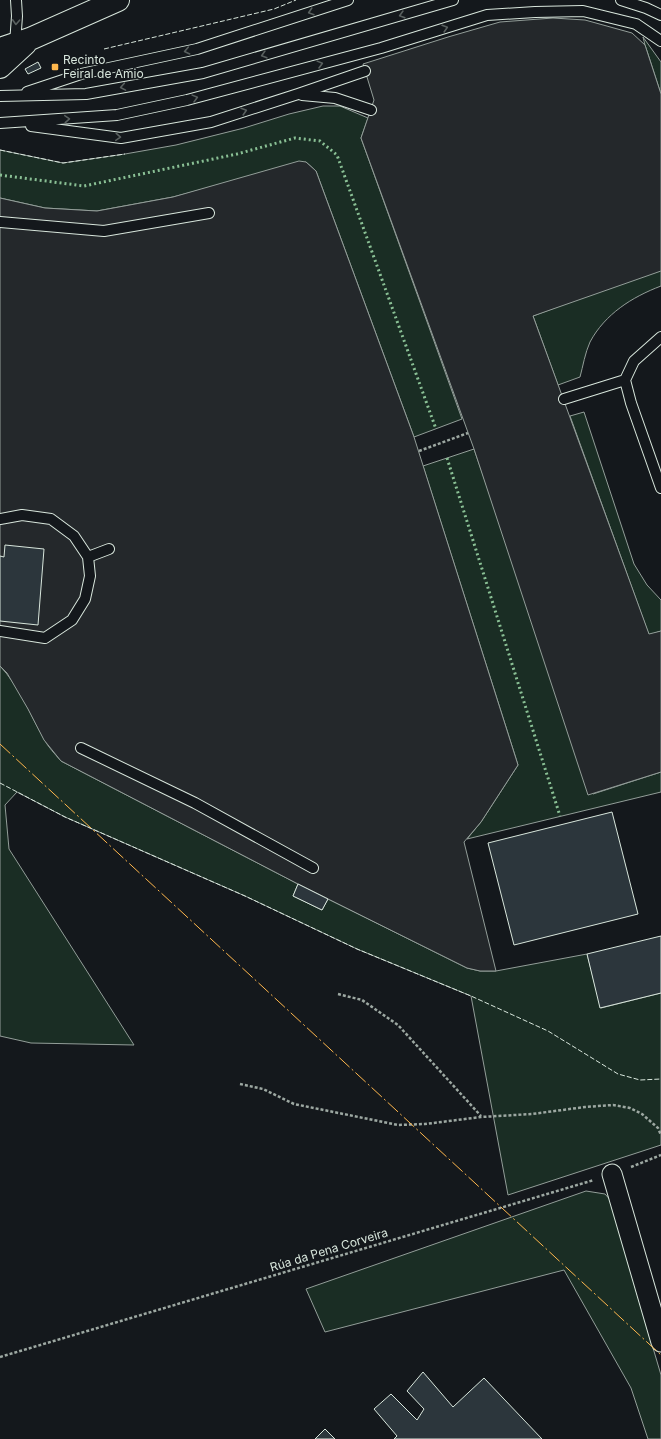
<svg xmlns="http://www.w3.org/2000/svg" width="661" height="1439" viewBox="0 0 661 1439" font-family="Inter,sans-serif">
	<rect width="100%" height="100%" fill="#14181c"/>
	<path fill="#1a2d24" stroke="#939e99" d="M 643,37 L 661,62 L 661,94 L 645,45 Z
		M 323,106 L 340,106 L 368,118 L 361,138 L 462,419 L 414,437 L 316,171 L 306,162 L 173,197 L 97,211 L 45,208 L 0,198 L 0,150 L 63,163 L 125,154 L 176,145 L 244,128 L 289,114 Z
		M 661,268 L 661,286 C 632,297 605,314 590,342 C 585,353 583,366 580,377 L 558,385 L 533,316 Z
		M 584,412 L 634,564 L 647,585 L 661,600 L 661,631 L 649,635 L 570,416 Z
		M 474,449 L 593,794 L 661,772 L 661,792 L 467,839 L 481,822 L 518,765 L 423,466 Z
		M 0,666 C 19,686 30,714 44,739 C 48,747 55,754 61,761 L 298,884 L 293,896 L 322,910 L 328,899 L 467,968 L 480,971 L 496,971 L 587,954 L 601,1008 L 661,993 L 661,1145 L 508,1195 L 471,996 L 357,949 L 245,896 L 65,817 L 17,792 L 5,805 L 9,849 L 134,1045 L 31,1043 L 0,1036 Z
		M 586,1191 L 605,1194 L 613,1203 L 633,1280 L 661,1375 L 661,1439 L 648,1439 L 631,1388 L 564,1270 L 325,1332 L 306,1289 Z"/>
	<path fill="#24282b" stroke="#939e99" d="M 553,18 L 585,20 L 632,33 L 645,45 L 661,94 L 661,271 L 533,316 L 649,634 L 661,631 L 661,772 L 588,795 L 474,449 L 361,138 L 374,100 L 363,64 L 448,37 L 500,22 Z
		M 299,161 L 306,162 L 316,171 L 414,437 L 518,765 L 481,822 L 464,842 L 496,971 L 480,971 L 467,968 L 298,884 L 61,761 L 44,740 L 28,709 L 7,673 L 0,666 L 0,198 L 45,208 L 97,211 L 173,197 Z"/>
	<path fill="#2c363c" stroke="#d8e6dc" d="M 38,62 L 41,68 L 28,74 L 25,69 Z
		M 5,545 L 44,549 L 38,625 L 0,621 L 0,556 L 4,557 Z
		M 612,812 L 638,914 L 514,945 L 488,843 Z
		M 298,884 L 328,899 L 322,910 L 293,896 Z
		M 661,936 L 661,993 L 600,1008 L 587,954 Z
		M 423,1372 L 453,1407 L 484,1378 L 542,1439 L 394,1439 L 397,1436 L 374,1409 L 391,1394 L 417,1420 L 424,1409 L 407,1391 Z
		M 325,1429 L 335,1439 L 315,1439 Z"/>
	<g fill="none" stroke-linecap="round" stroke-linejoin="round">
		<g stroke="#d8e6dc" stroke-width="12">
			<path id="service" d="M 621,0 L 646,8 L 661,15
				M 15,44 L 17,16 L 16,0
				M 27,92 L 81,74 L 197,49 L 348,0
				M 302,95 L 335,98 L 371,110
				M 0,96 L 86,94 L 203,73 L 453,0
				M 0,123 L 117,115 L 187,100 L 381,48 L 487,15 L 535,12 L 583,11 L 636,24 L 661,41
				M 31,126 L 121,138 L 211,122 L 298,94 L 365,71
				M 0,222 L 104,231 L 209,213
				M 661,337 L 634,361 L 625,380 L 631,403 L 661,488
				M 564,399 L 625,380
				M 0,519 L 22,515 L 51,519 L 74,536 L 88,557 L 90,576 L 85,599 L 72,620 L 45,638 L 0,631
				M 88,557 L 109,549
				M 81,748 L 195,803 L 313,868"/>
		</g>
		<g stroke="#d8e6dc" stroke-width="21">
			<path id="minor" d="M 612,1174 L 661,1342"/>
		</g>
		<g stroke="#d8e6dc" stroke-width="24">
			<path id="tertiary" d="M 0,49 L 30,39 L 118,0
				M 0,67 L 25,44"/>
		</g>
		<path stroke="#9da8a2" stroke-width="2.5" stroke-dasharray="3 2" stroke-linecap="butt" d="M 419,451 L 468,433
			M 338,994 L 362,1000 L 398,1025 L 481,1116
			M 240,1084 L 263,1089 L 294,1104 L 398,1125 L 425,1124 L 481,1117 L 532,1114 L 585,1107 L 613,1105 L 630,1108 L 642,1114 L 658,1128 L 661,1135
			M 631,1167 L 661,1155
			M 0,1357 L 594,1180"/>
		<use href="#service" stroke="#14181c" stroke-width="10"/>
		<use href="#minor" stroke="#14181c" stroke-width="19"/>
		<use href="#tertiary" stroke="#14181c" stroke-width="22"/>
		<path stroke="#8ac095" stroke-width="3" stroke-dasharray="2 3" stroke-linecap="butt" d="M 0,175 L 84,186 L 237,154 L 295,138 L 320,141 L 337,155 L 436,429
			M 447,458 L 560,816"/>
		<path stroke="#d8e6dc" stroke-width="1" stroke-dasharray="5 2" stroke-linecap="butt" d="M 104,49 L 274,9 L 296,0
			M 0,150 L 63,163 L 125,154
			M 0,783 L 65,817 L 245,896 L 357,949 L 471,996 L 548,1031 L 618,1074 L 640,1080 L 661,1079"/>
		<path stroke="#ffb74d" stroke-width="1" stroke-dasharray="14 3 2 3" stroke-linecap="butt" d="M 0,744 L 661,1355"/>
	</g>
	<defs><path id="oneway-chevron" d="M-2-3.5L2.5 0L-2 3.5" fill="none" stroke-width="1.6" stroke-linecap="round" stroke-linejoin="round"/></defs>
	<g stroke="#59605f">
		<use href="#oneway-chevron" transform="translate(311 12) rotate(162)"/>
		<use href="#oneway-chevron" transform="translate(402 15) rotate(164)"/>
		<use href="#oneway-chevron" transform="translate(16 22) rotate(93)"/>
		<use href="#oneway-chevron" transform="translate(445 28) rotate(-17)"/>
		<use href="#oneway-chevron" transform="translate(187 51) rotate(168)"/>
		<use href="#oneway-chevron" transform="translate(264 55) rotate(164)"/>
		<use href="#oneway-chevron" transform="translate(320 64) rotate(-15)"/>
		<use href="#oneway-chevron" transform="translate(123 87) rotate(170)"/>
		<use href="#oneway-chevron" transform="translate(195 98) rotate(-15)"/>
		<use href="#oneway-chevron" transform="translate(244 111) rotate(-17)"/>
		<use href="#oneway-chevron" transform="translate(67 119) rotate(-4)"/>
		<use href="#oneway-chevron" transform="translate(118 137) rotate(4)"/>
	</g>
	<rect fill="#ffb74d" stroke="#14181c" stroke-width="1.5" x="51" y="63" width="8" height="8" rx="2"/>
	<g text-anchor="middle" stroke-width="3" stroke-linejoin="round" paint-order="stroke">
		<g font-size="12" fill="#d8e6dc" stroke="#14181c" text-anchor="start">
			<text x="63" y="64">Recinto<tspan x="63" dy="14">Feiral de Amio</tspan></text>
		</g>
		<g font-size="12" fill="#d8e6dc" stroke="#14181c">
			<text transform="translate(329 1250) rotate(-17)" y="4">Rúa da Pena Corveira</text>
		</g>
	</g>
</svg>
